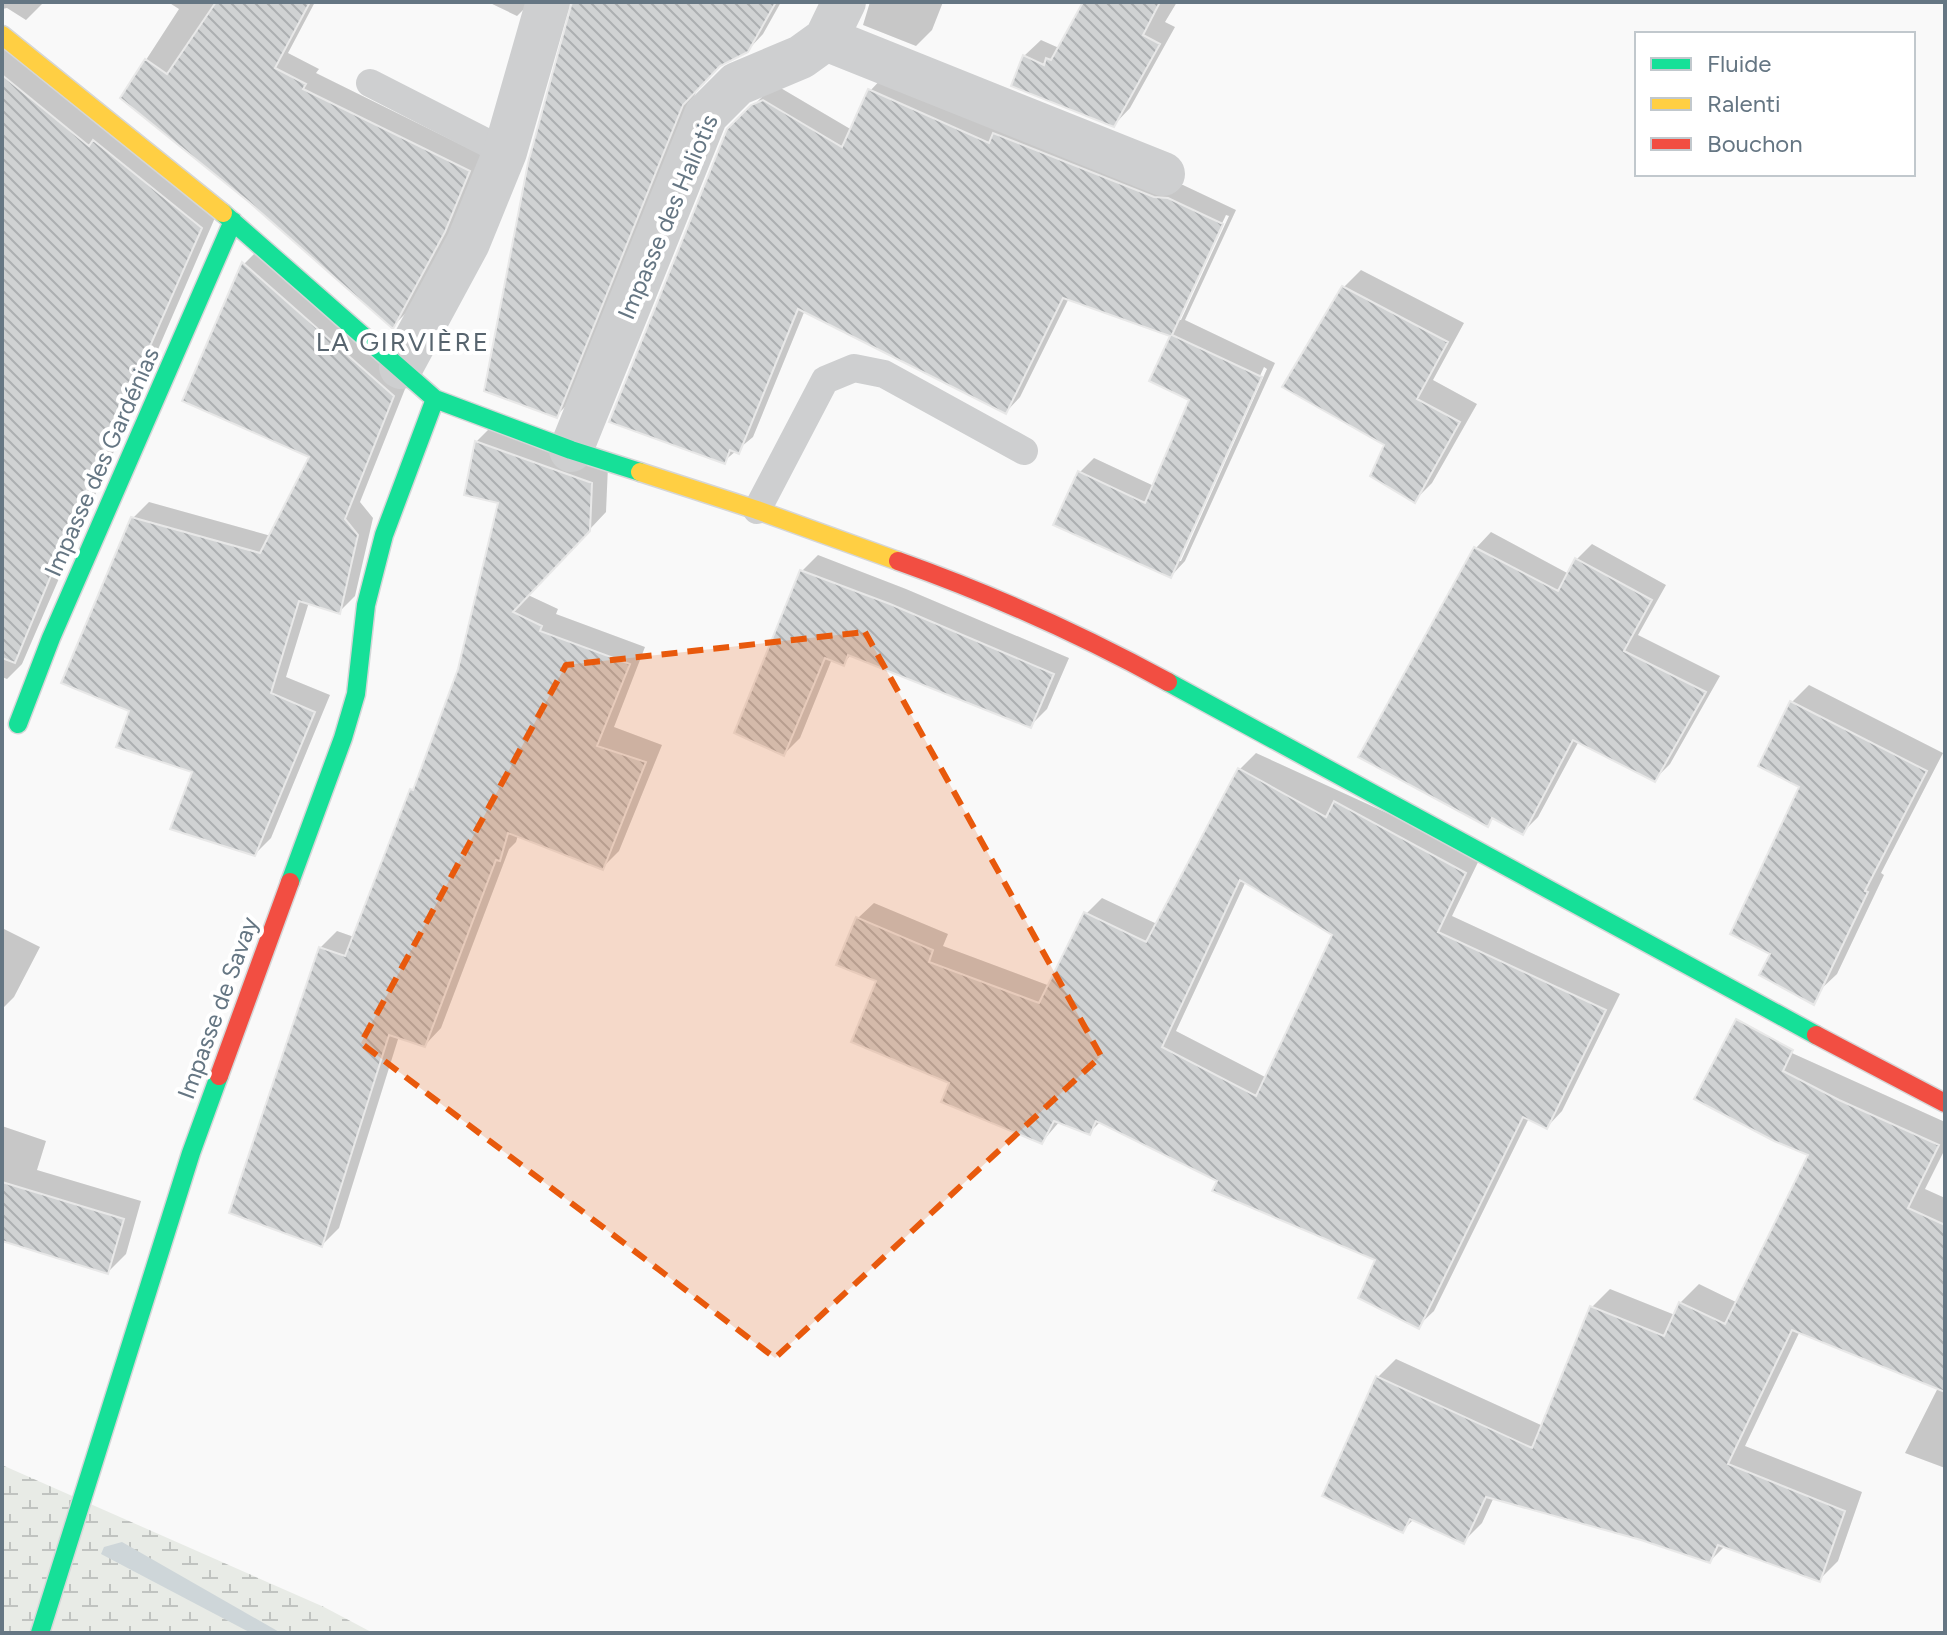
<svg xmlns="http://www.w3.org/2000/svg" width="1947" height="1635" viewBox="0 0 1947 1635" font-family="Figtree,sans-serif">
	<defs>
		<pattern id="wetland-marsh" width="20" height="14" patternUnits="userSpaceOnUse" patternTransform="scale(2)"><rect width="20" height="14" fill="#e8ebe6"/><path d="M1 5h8M5 5V1M11 12h8M15 12V8" fill="none" stroke="#c0c3c0"/></pattern>
		<pattern id="building-back-hatch" width="6" height="6" patternUnits="userSpaceOnUse" patternTransform="scale(2)"><rect width="6" height="6" fill="#d0d2d3"/><path d="M-1 5l2 2M0 0l6 6M5-1l2 2" fill="none" stroke="#acafb1"/></pattern>
	</defs>
	<rect width="100%" height="100%" fill="#f9f9f9"/>
	<path fill="url(#wetland-marsh)" d="M 2,1465 L 324,1607 L 373,1633 L 2,1633 Z"/>
	<path fill="#ced6d9" d="M 122,1542 L 281,1633 L 251,1633 L 101,1554 L 104,1547 Z"/>
	<path fill="#0003" fill-rule="evenodd" d="M 2,2 L 44,2 L 26,20 L 7,8 L 2,9 Z
		M 168,2 L 315,2 L 288,53 L 319,69 L 316,73 L 484,156 L 460,215 L 408,311 L 393,326 L 250,200 L 122,97 L 179,9 Z
		M 488,2 L 531,2 L 517,16 Z
		M 586,2 L 781,2 L 763,34 L 747,51 L 720,64 L 698,87 L 572,400 L 556,416 Z
		M 870,2 L 943,2 L 932,30 L 916,46 L 863,25 Z
		M 1085,2 L 1177,2 L 1165,22 L 1175,27 L 1130,108 L 1114,125 L 1024,56 L 1041,40 L 1059,48 Z
		M 2,37 L 217,213 L 22,664 L 7,679 L 2,677 Z
		M 884,76 L 1169,184 L 1183,185 L 1236,210 L 1185,320 L 1275,363 L 1185,561 L 1171,576 L 1080,472 L 1094,458 L 1154,486 L 1192,400 L 1152,380 L 1173,335 L 1069,298 L 1020,397 L 1006,412 L 805,310 L 753,437 L 724,461 L 729,130 L 768,91 L 779,87 L 852,130 L 870,91 ZM 1226,215 L 1229,216 L 1181,320 L 1176,320 ZM 1264,367 L 1267,369 L 1181,561 L 1176,561 Z
		M 260,248 L 409,379 L 360,502 L 373,518 L 355,596 L 339,612 L 309,602 L 286,677 L 330,695 L 271,838 L 255,854 L 195,770 L 131,710 L 133,518 L 149,502 L 271,536 L 312,456 L 184,400 L 244,264 Z
		M 1361,270 L 1464,323 L 1433,380 L 1477,404 L 1432,483 L 1414,501 L 1386,444 L 1343,288 Z
		M 493,425 L 608,466 L 606,512 L 528,595 L 558,609 L 556,614 L 645,647 L 614,727 L 662,745 L 619,851 L 602,868 L 518,835 L 516,842 L 509,849 L 441,1028 L 425,1045 L 399,1036 L 339,1228 L 322,1245 L 320,948 L 337,931 L 354,937 L 412,790 L 417,784 L 460,670 L 500,502 L 476,442 Z
		M 1491,532 L 1569,574 L 1576,560 L 1592,544 L 1666,585 L 1638,635 L 1720,676 L 1670,764 L 1655,779 L 1579,741 L 1538,817 L 1523,832 L 1495,817 L 1487,825 L 1361,756 L 1476,548 Z
		M 818,555 L 906,589 L 1069,658 L 1047,709 L 1031,725 L 852,654 L 843,663 L 832,659 L 800,738 L 784,754 L 802,571 Z
		M 1809,685 L 1943,753 L 1881,873 L 1884,875 L 1837,974 L 1819,991 L 1772,953 L 1801,786 L 1792,702 Z
		M 1256,753 L 1481,856 L 1452,916 L 1620,994 L 1562,1111 L 1547,1127 L 1529,1118 L 1434,1311 L 1418,1326 L 1378,1259 L 1101,1121 L 1089,1133 L 1060,1121 L 1042,1142 L 952,1082 L 879,980 L 858,918 L 874,903 L 948,934 L 943,946 L 1050,986 L 1086,914 L 1102,898 L 1157,924 L 1240,769 ZM 1246,881 L 1334,934 L 1267,1078 L 1176,1031 Z
		M 2,928 L 40,947 L 14,997 L 2,1009 Z
		M 1741,1030 L 1945,1122 L 1945,1149 L 1925,1189 L 1945,1198 L 1945,1288 L 1800,1331 L 1745,1446 L 1862,1492 L 1838,1561 L 1820,1579 L 1726,1545 L 1710,1561 L 1642,1538 L 1494,1497 L 1482,1523 L 1464,1541 L 1414,1519 L 1403,1530 L 1378,1377 L 1396,1359 L 1543,1426 L 1592,1307 L 1610,1289 L 1675,1315 L 1680,1303 L 1699,1284 L 1738,1303 L 1811,1154 Z
		M 2,1126 L 46,1141 L 37,1170 L 141,1201 L 126,1254 L 108,1272 L 2,1239 Z
		M 1945,1374 L 1945,1468 L 1905,1453 Z"/>
	<path fill="url(#building-back-hatch)" stroke="#e8e8e8" stroke-width="2" fill-rule="evenodd" d="M 216,2 L 310,2 L 275,68 L 306,84 L 303,89 L 470,171 L 445,232 L 393,329 L 249,202 L 120,98 L 145,59 L 167,74 Z
		M 572,2 L 776,2 L 748,52 L 720,66 L 683,105 L 557,418 L 484,391 L 528,163 Z
		M 1083,2 L 1160,2 L 1143,35 L 1160,44 L 1114,127 L 1011,86 L 1023,55 L 1044,65 L 1046,58 L 1051,60 Z
		M 2,75 L 89,146 L 93,140 L 202,228 L 81,503 L 15,663 L 2,658 Z
		M 868,89 L 989,143 L 993,133 L 1154,197 L 1168,198 L 1223,224 L 1172,335 L 1262,377 L 1171,578 L 1053,525 L 1078,471 L 1145,503 L 1189,400 L 1149,381 L 1170,336 L 1063,298 L 1006,414 L 798,309 L 739,454 L 730,450 L 725,464 L 609,422 L 727,129 L 751,105 L 763,100 L 842,147 Z
		M 242,262 L 394,396 L 345,519 L 358,535 L 340,614 L 299,601 L 271,693 L 315,712 L 255,856 L 170,829 L 192,772 L 116,747 L 129,711 L 61,683 L 131,517 L 260,553 L 309,457 L 182,401 Z
		M 1342,286 L 1448,342 L 1417,399 L 1460,422 L 1415,503 L 1370,476 L 1384,445 L 1282,387 Z
		M 475,441 L 592,483 L 590,531 L 513,612 L 542,626 L 540,631 L 630,664 L 597,746 L 646,762 L 603,870 L 508,833 L 500,861 L 496,860 L 425,1047 L 389,1035 L 322,1247 L 229,1213 L 319,947 L 345,956 L 410,789 L 413,790 L 458,669 L 498,503 L 464,495 Z
		M 1474,547 L 1558,591 L 1575,558 L 1652,600 L 1624,651 L 1706,692 L 1655,782 L 1573,740 L 1523,835 L 1492,818 L 1488,827 L 1358,757 Z
		M 800,570 L 890,604 L 1054,674 L 1031,728 L 848,655 L 844,666 L 825,658 L 784,756 L 734,733 Z
		M 1790,701 L 1927,771 L 1865,891 L 1868,892 L 1814,1005 L 1759,975 L 1770,954 L 1730,934 L 1799,787 L 1758,766 Z
		M 1238,768 L 1326,817 L 1334,801 L 1466,873 L 1438,932 L 1606,1010 L 1547,1129 L 1523,1117 L 1419,1329 L 1358,1298 L 1375,1260 L 1212,1191 L 1217,1181 L 1096,1121 L 1090,1135 L 1054,1121 L 1042,1144 L 941,1102 L 949,1083 L 851,1042 L 876,981 L 836,965 L 856,917 L 933,950 L 929,962 L 1039,1003 L 1084,912 L 1146,942 ZM 1240,880 L 1332,935 L 1256,1096 L 1162,1047 Z
		M 1736,1019 L 1793,1050 L 1783,1071 L 1839,1100 L 1939,1145 L 1908,1208 L 1945,1225 L 1945,1392 L 1792,1330 L 1728,1464 L 1845,1511 L 1820,1582 L 1718,1545 L 1710,1563 L 1641,1540 L 1486,1497 L 1464,1544 L 1410,1519 L 1403,1533 L 1322,1496 L 1376,1376 L 1532,1448 L 1590,1306 L 1664,1336 L 1679,1302 L 1725,1324 L 1808,1155 L 1774,1141 L 1694,1099 Z
		M 2,1182 L 124,1219 L 108,1274 L 2,1241 Z"/>
	<g fill="none" stroke-linecap="round" stroke-linejoin="round">
		<g stroke="#d5d6d7" stroke-width="21">
			<path id="fast" d="M 223,213 L 435,399 L 571,450 L 640,472
				M 1168,682 L 1816,1035
				M 18,724 L 51,638 L 233,221
				M 290,882 L 343,738 L 356,694 L 366,605 L 384,535 L 435,399
				M 40,1633 L 191,1153 L 219,1076"/>
		</g>
		<g stroke="#d5d6d7" stroke-width="21">
			<path id="slow" d="M 2,35 L 223,213
				M 640,472 L 757,510 L 898,561"/>
		</g>
		<g stroke="#d5d6d7" stroke-width="21">
			<path id="jam" d="M 898,561 C 991,594 1082,635 1168,682
				M 1816,1035 L 1945,1103
				M 219,1076 L 290,882"/>
		</g>
		<path stroke="#cecfd0" stroke-width="28" d="M 370,83 L 505,152
			M 757,510 L 825,380 L 854,368 L 884,374 L 1024,451"/>
		<path stroke="#cecfd0" stroke-width="44" d="M 826,39 L 1163,174
			M 401,367 L 468,243 L 505,152 L 548,2
			M 571,450 L 706,115 L 737,84 L 801,57 L 826,39 L 844,2"/>
		<use href="#fast" stroke="#16e098" stroke-width="18"/>
		<use href="#slow" stroke="#ffcf43" stroke-width="18"/>
		<use href="#jam" stroke="#f24e42" stroke-width="18"/>
	</g>
	<path fill="#e8590c" fill-opacity="0.2" stroke="#e8590c" stroke-width="6" stroke-dasharray="16 10" stroke-linejoin="round" d="M 865,632 L 1101,1056 L 775,1358 L 361,1043 L 566,665 Z"/>
	<g text-anchor="middle" stroke-width="8" stroke-linejoin="round" paint-order="stroke">
		<g font-size="24" fill="#657683" stroke="#fff">
			<text transform="translate(668 217) rotate(-67)" y="8">Impasse des Haliotis</text>
			<text transform="translate(102 462) rotate(-66)" y="8">Impasse des Gardénias</text>
			<text transform="translate(218 1008) rotate(-70)" y="8">Impasse de Savay</text>
		</g>
		<g font-size="26" letter-spacing="2" fill="#57646e" stroke="#fff">
			<text x="403" y="351">LA GIRVIÈRE</text>
		</g>
	</g>
	<rect width="1947" height="1635" fill="none" stroke="#657683" stroke-width="8"/>
	<rect x="1635" y="32" width="280" height="144" fill="#ffffff" stroke="#c1c8cd" stroke-width="2"/>
	<rect x="1651" y="58" width="40" height="12" fill="#16e098" stroke="#c1c8cd" stroke-width="2"/>
	<text x="1707" y="72" font-size="24" fill="#657683">Fluide</text>
	<rect x="1651" y="98" width="40" height="12" fill="#ffcf43" stroke="#c1c8cd" stroke-width="2"/>
	<text x="1707" y="112" font-size="24" fill="#657683">Ralenti</text>
	<rect x="1651" y="138" width="40" height="12" fill="#f24e42" stroke="#c1c8cd" stroke-width="2"/>
	<text x="1707" y="152" font-size="24" fill="#657683">Bouchon</text>
</svg>
